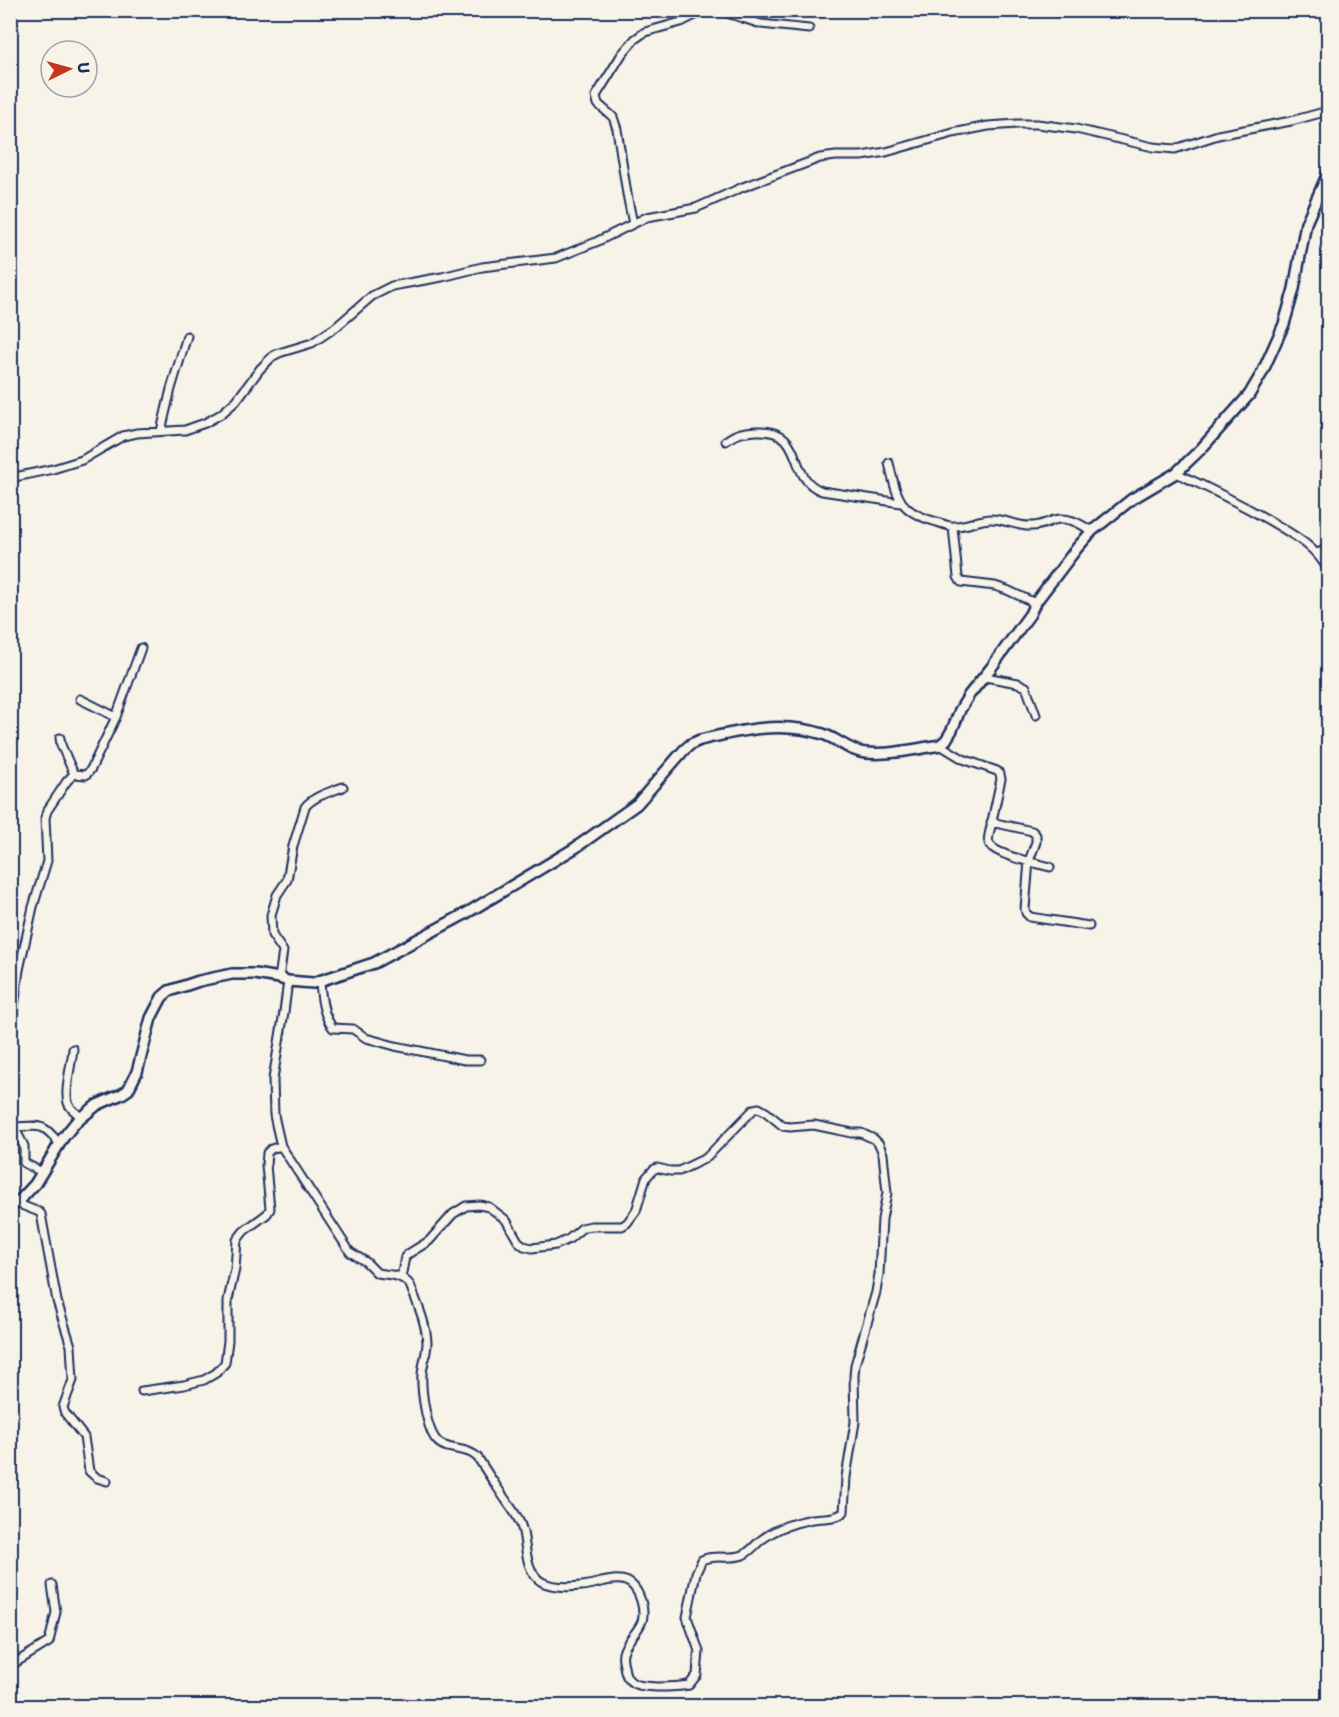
<svg xmlns="http://www.w3.org/2000/svg" width="1339" height="1717" viewBox="0 0 1339 1717" font-family="'Shantell Sans',sans-serif">
	<rect width="100%" height="100%" fill="#f7f3e8"/>
	<filter id="ink" filterUnits="userSpaceOnUse"><feTurbulence type="fractalNoise" baseFrequency=".0167" numOctaves="2"/><feDisplacementMap in="SourceGraphic" scale="12" xChannelSelector="R" yChannelSelector="G"/><feConvolveMatrix kernelMatrix="1 2 1 2 8 2 1 2 1" color-interpolation-filters="sRGB"/></filter>
	<g filter="url(#ink)">
		<g fill="none" stroke-linecap="round" stroke-linejoin="round">
			<g stroke="#1b2f5e" stroke-width="11">
				<path id="street" d="M 718,10 L 761,24 L 809,29
					M 633,224 L 627,194 L 617,129 L 613,117 L 598,104 L 596,96 L 622,54 L 635,39 L 645,32 L 681,22 L 705,10
					M 161,431 L 171,389 L 187,336
					M 726,441 C 735,433 744,432 756,431 C 808,428 785,478 822,491 L 901,503
					M 889,463 C 897,498 899,512 937,522 C 943,524 949,527 955,526 C 968,526 979,519 991,519 C 1005,519 1018,527 1032,526 C 1040,526 1046,523 1054,520 C 1069,516 1080,524 1092,531
					M 1176,473 C 1209,488 1241,504 1272,522 C 1294,535 1316,547 1328,570
					M 10,478 L 53,469 L 82,460 L 123,436 L 137,433 L 185,430 L 205,423 L 221,414 L 236,401 L 260,369 L 273,356 L 279,353 L 312,343 L 336,327 L 372,296 L 392,286 L 442,277 L 482,267 L 556,258 L 596,242 L 647,217 L 696,208 L 743,187 L 820,158 L 836,156 L 862,156 L 886,152 L 953,133 L 988,126 L 1017,124 L 1037,124 L 1076,129 L 1153,147 L 1175,149 L 1218,135 L 1291,121 L 1328,111
					M 953,527 L 958,577 L 961,582 L 995,586 L 1007,590 L 1035,603
					M 1317,553 L 1328,549
					M 985,677 L 1018,683 L 1026,687 L 1036,715
					M 80,699 L 116,717
					M 60,738 L 61,745 L 74,774
					M 940,745 L 963,759 L 997,771 L 1000,774 L 1001,779 L 989,835 C 988,840 988,841 990,845 C 998,856 1036,863 1050,867
					M 991,822 L 1032,831 L 1036,835 L 1036,842 L 1029,861 L 1025,909 L 1026,913 L 1030,917 L 1089,926
					M 279,978 L 283,951 L 272,935 L 271,915 L 277,895 L 287,880 L 293,846 L 305,807 C 314,796 330,792 343,787
					M 288,981 L 284,1012 L 273,1079 L 274,1115 L 277,1129 L 281,1146 L 350,1252 L 366,1262 L 377,1273 C 389,1275 402,1274 410,1285 C 417,1303 426,1322 427,1342 C 427,1353 423,1363 422,1374 C 421,1390 426,1429 437,1441 C 447,1452 467,1446 478,1458 C 486,1471 495,1484 503,1496 C 511,1508 520,1518 523,1532 C 526,1547 526,1573 542,1582 C 553,1588 570,1587 582,1586 C 597,1585 622,1572 634,1587 C 641,1596 645,1611 642,1621 C 638,1633 626,1640 623,1653 C 622,1657 623,1662 624,1666 C 626,1687 640,1686 657,1687 C 668,1687 678,1687 689,1685 L 697,1675 L 699,1651 L 687,1617 L 696,1573 L 702,1560 C 714,1554 730,1560 743,1555 C 750,1552 755,1545 761,1540 C 775,1529 791,1523 808,1520 C 819,1517 835,1520 844,1512 L 846,1477 L 855,1422 L 854,1376 L 855,1365 L 876,1292 L 879,1274 L 882,1219 L 887,1193 L 883,1154 L 879,1144 L 874,1139 L 861,1133 L 852,1133 L 814,1125 L 790,1127 L 783,1126 L 766,1112 L 759,1108 L 754,1109 L 706,1158 L 679,1171 L 670,1171 L 657,1168 L 653,1170 L 646,1178 L 636,1211 L 627,1223 L 622,1226 L 591,1226 L 582,1228 L 569,1239 L 556,1245 L 532,1248 L 524,1246 L 518,1241 L 506,1220 L 489,1207 L 479,1205 L 466,1206 L 453,1214 L 429,1241 L 408,1254 L 405,1257 L 401,1278
					M 320,981 C 321,997 323,1016 333,1028 L 353,1029 L 366,1038 L 395,1046 L 465,1060 L 480,1060
					M 10,1037 L 19,970 L 33,907 L 47,861 L 45,818 L 47,811 L 67,781 L 74,774 L 86,775 L 91,769 L 116,717 L 141,648
					M 73,1049 C 72,1063 64,1090 68,1103 C 70,1109 77,1113 81,1117
					M 10,1105 L 14,1127 L 24,1146 L 24,1163 L 42,1172
					M 14,1127 C 40,1126 42,1122 59,1143
					M 16,1203 L 39,1212 L 41,1214 L 57,1301 L 71,1346 L 73,1380 L 63,1407 L 65,1413 L 84,1437 L 89,1471 L 97,1478 L 107,1481
					M 142,1391 L 184,1385 L 204,1380 L 216,1373 L 225,1363 L 228,1341 L 228,1300 L 235,1269 L 237,1240 L 244,1231 L 267,1214 L 270,1209 L 266,1165 L 267,1153 L 271,1149 L 281,1146
					M 10,1666 L 49,1642 L 56,1612 L 52,1585"/>
			</g>
			<g stroke="#1b2f5e" stroke-width="14">
				<path id="secondary" d="M 10,1207 L 20,1200 L 35,1184 L 63,1138 L 75,1123 L 97,1105 L 122,1094 L 128,1090 L 137,1072 L 151,1018 L 162,997 L 169,991 L 199,981 L 232,974 L 255,974 L 279,978 L 288,981 L 313,983 L 374,963 L 465,914 L 575,848 L 637,804 L 684,750 L 691,744 L 700,740 C 742,730 781,721 823,734 C 838,739 850,752 866,753 C 890,755 916,749 940,745 L 946,740 L 952,730 L 960,710 L 969,695 L 991,668 L 1030,614 L 1035,603 L 1077,548 L 1092,531 L 1132,499 L 1176,473 L 1201,449 L 1249,395 L 1262,373 L 1284,324 L 1294,289 L 1306,223 L 1328,173"/>
			</g>
			<use href="#street" stroke="#f7f3e8" stroke-width="7"/>
			<use href="#secondary" stroke="#f7f3e8" stroke-width="9"/>
		</g>
	</g>
	<rect width="1339" height="1717" fill="none" stroke="#f7f3e8" stroke-width="36"/>
	<rect x="18" y="18" width="1303" height="1681" fill="none" stroke="#1b2f5e" stroke-width="2" filter="url(#ink)"/>
	<g transform="translate(69 69) rotate(85)"><circle r="28" fill="#f7f3e8" stroke="#9fa5b1" stroke-width="1.5"/>
	<path d="M0-4.5L10 22L0 15L-10 22Z" fill="#c8321e"/>
	<text y="-9" font-size="16" font-weight="bold" text-anchor="middle" fill="#1b2f5e">U</text>
	</g>
</svg>
